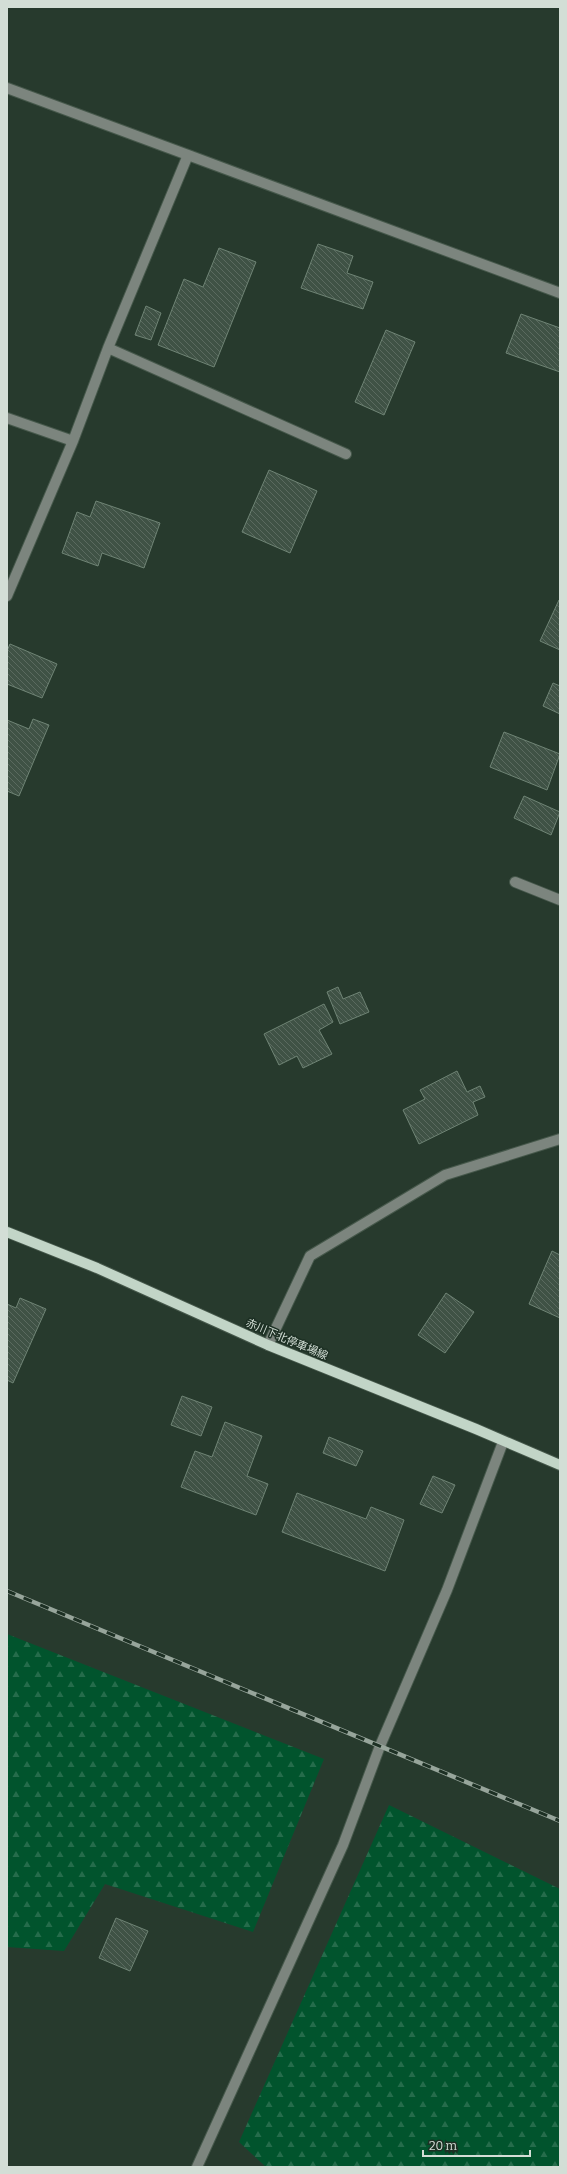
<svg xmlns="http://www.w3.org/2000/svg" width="567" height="2174" viewBox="0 0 567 2174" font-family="Bitter,'Noto Sans JP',serif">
	<defs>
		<pattern id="forest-firs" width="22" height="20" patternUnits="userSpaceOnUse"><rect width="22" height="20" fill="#01542d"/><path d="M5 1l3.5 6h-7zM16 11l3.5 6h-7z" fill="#256c4b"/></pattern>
		<pattern id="building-back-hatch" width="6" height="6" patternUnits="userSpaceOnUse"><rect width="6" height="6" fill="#3f5245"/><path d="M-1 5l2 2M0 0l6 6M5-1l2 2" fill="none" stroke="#5a6a5f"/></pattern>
	</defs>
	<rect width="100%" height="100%" fill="#273a2d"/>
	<path fill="url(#forest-firs)" d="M 7,1634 L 324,1759 L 253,1932 L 105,1884 L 64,1951 L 7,1947 Z
		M 389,1805 L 560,1889 L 560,2167 L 266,2167 L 239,2142 Z"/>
	<path fill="url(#building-back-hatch)" stroke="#6f8475" d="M 318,244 L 353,256 L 347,273 L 373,282 L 363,309 L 301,288 Z
		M 219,248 L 256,262 L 214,367 L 158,345 L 184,279 L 203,287 Z
		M 146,306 L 161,313 L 151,340 L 135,335 Z
		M 521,314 L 560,328 L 560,372 L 506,353 Z
		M 386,330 L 415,342 L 384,415 L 355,402 Z
		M 269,470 L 317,491 L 290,553 L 242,532 Z
		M 96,501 L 160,523 L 144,568 L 102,553 L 98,566 L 62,553 L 77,512 L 90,517 Z
		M 559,600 L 560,600 L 560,650 L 540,641 Z
		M 10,644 L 57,664 L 42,698 L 7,684 L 7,651 Z
		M 553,683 L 560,686 L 560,714 L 543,706 Z
		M 33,719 L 49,725 L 19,796 L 7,791 L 7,720 L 29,729 Z
		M 504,732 L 560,754 L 547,790 L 490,767 Z
		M 524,796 L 560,812 L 551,835 L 514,818 Z
		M 338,987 L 343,999 L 360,992 L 369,1012 L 340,1024 L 327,992 Z
		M 324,1004 L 333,1022 L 319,1030 L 332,1054 L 303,1068 L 297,1056 L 279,1065 L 264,1034 Z
		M 457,1071 L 467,1092 L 480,1086 L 485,1097 L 473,1102 L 478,1115 L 419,1144 L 403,1110 L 425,1099 L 420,1090 Z
		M 552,1251 L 560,1255 L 560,1318 L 529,1304 Z
		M 446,1293 L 474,1312 L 445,1353 L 418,1335 Z
		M 20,1298 L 46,1309 L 13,1383 L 7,1380 L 7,1304 L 16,1308 Z
		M 182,1396 L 212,1407 L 201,1436 L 171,1425 Z
		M 225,1422 L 262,1436 L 247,1476 L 268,1484 L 256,1515 L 181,1487 L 195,1451 L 212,1457 Z
		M 329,1437 L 363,1451 L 356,1466 L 323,1453 Z
		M 433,1476 L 455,1485 L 442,1513 L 420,1504 Z
		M 297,1493 L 366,1519 L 371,1507 L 404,1520 L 385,1571 L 282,1532 Z
		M 116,1918 L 148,1931 L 130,1971 L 99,1958 Z"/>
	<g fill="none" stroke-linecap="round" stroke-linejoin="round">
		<g stroke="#46584b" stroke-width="12">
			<path id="minor" d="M 7,88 L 188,155
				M 108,348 L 346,454
				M 7,418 L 73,441
				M 7,596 L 73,441 L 108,348 L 188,155 L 560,293
				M 515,882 L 560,900
				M 268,1345 L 310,1256 L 445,1175 L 560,1139
				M 197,2167 L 343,1845 L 380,1746 L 447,1590 L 503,1442"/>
		</g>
		<g stroke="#46584b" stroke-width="12">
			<path id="major" d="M 7,1232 L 97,1268 L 268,1345 L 476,1429 L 560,1465"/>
		</g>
		<use href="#minor" stroke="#7c857e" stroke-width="10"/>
		<use href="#major" stroke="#c2d5c7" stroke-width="10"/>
		<g stroke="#97a59b" stroke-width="4.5">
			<path id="rail" d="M 7,1591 L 560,1821"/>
		</g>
		<use href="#rail" stroke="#1d3024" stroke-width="3" stroke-dasharray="9" stroke-linecap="butt"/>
	</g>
	<g text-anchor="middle" stroke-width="3" stroke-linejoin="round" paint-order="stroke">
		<g font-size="11" fill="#d3ded6" stroke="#1d3024">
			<text transform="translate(287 1339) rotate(23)" y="4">赤川下北停車場線</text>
		</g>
	</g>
	<rect width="567" height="2174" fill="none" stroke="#d3ded6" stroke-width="16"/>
	<path d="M423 2150v6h107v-6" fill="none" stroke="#d3ded6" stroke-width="2"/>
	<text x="429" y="2150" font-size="12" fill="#d3ded6" stroke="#1d3024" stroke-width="3" paint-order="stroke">20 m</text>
</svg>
